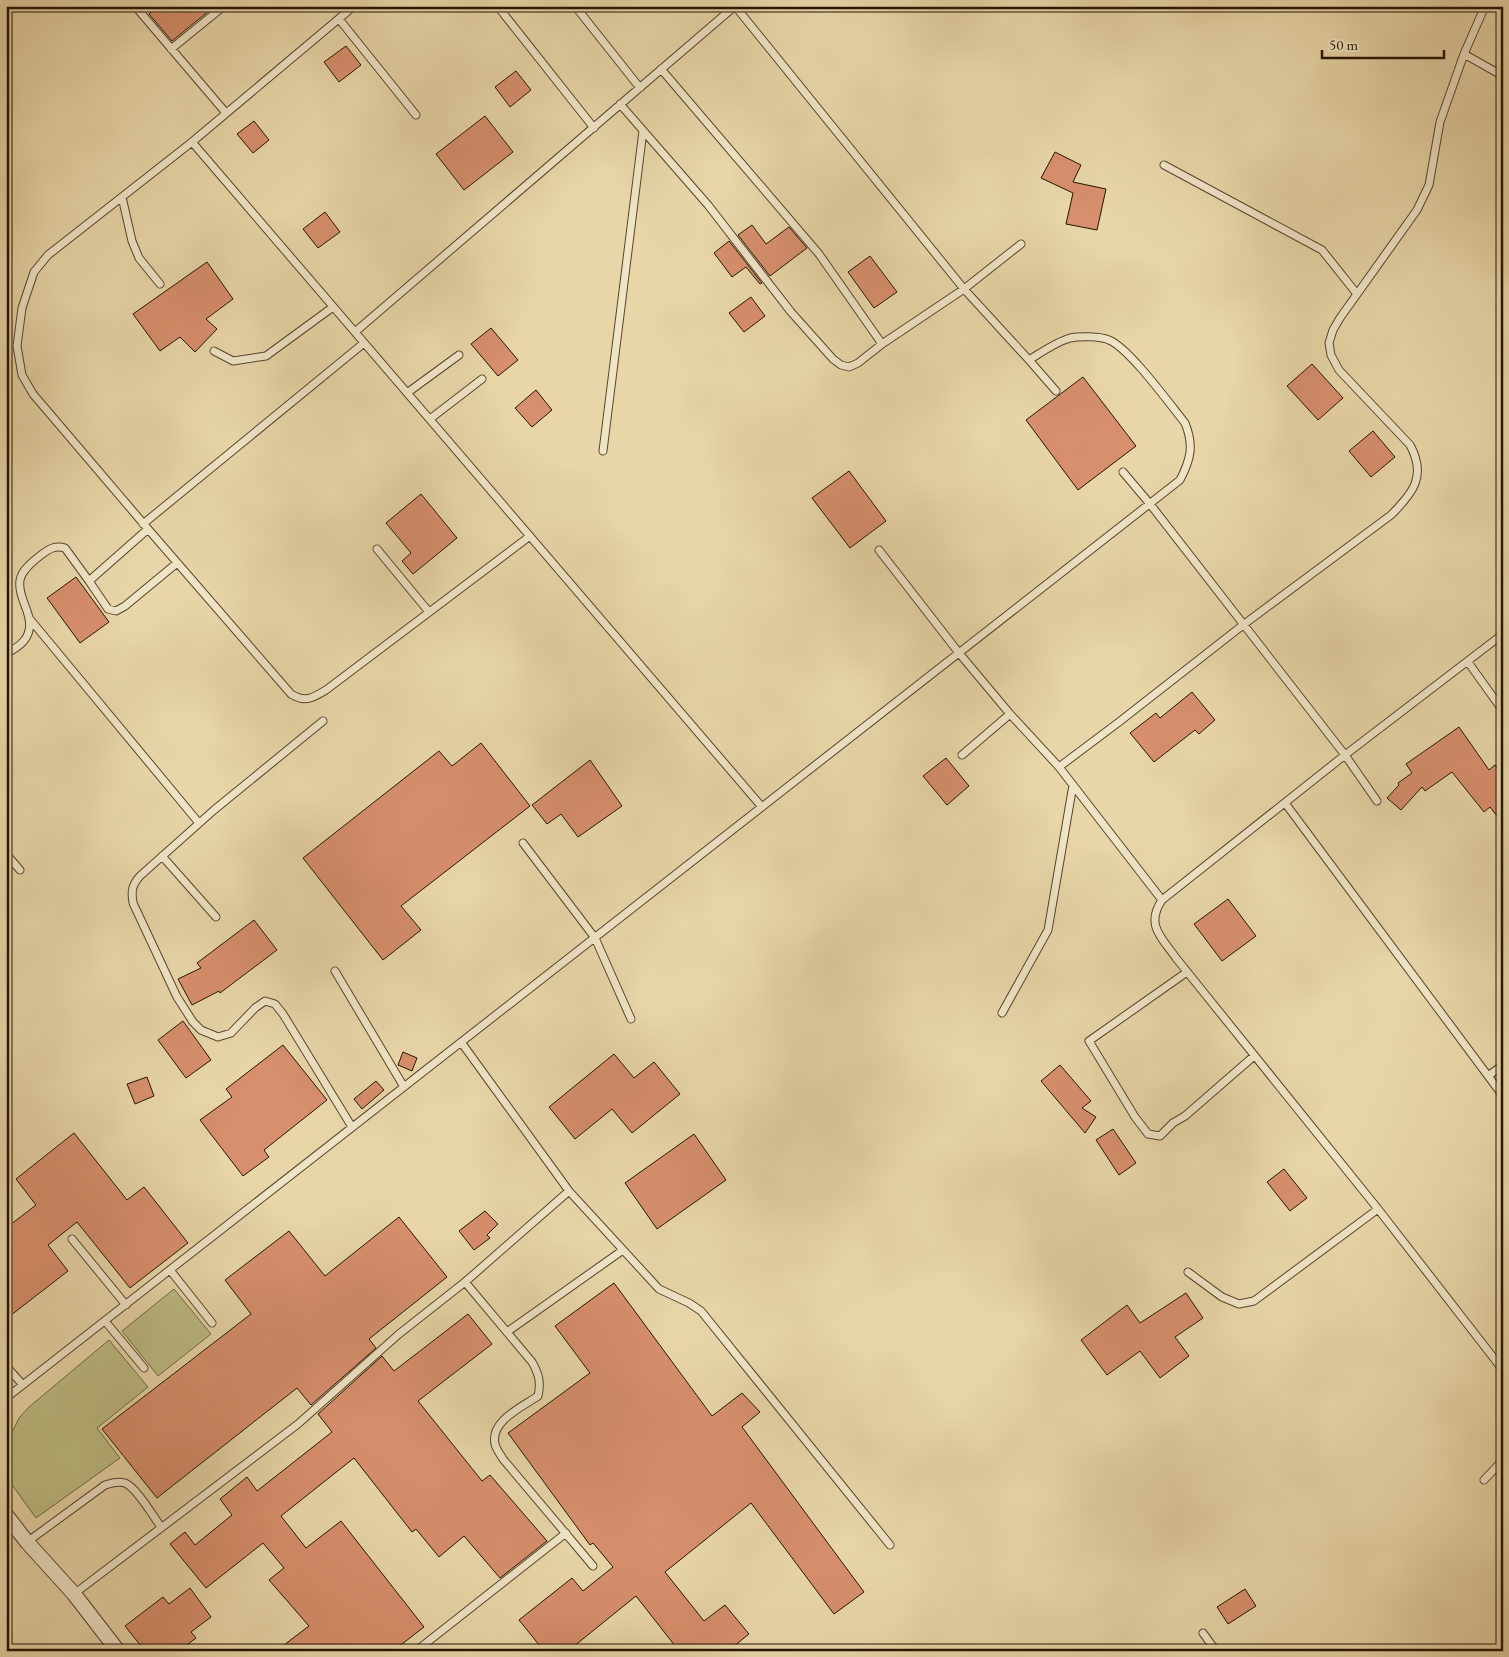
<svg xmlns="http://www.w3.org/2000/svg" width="1509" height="1657" viewBox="0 0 1509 1657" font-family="'EB Garamond',serif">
	<rect width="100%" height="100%" fill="#e8d6a8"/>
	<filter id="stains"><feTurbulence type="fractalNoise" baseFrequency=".004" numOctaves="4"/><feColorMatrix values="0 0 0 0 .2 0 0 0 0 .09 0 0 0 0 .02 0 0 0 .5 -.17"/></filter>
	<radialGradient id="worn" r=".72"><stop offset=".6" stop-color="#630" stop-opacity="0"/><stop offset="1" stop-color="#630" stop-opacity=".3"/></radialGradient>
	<path fill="#bdbc83" stroke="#716843" d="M 174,1289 L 211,1334 L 158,1376 L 122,1331 Z
		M 109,1340 L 148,1387 L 97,1428 L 120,1458 L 36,1518 L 7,1478 L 6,1452 L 10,1437 L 19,1418 L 29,1407 Z"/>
	<path fill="#d78f6d" stroke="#251503" d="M 160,6 L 215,6 L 172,41 L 149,14 Z
		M 346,46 L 361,65 L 339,82 L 324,62 Z
		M 516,71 L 531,90 L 510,107 L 495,87 Z
		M 485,116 L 513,152 L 464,190 L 436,154 Z
		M 254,121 L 269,140 L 253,153 L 237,134 Z
		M 1055,152 L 1081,165 L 1073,182 L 1106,189 L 1097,230 L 1066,224 L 1073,193 L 1041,178 Z
		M 325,212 L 340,232 L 318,248 L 303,229 Z
		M 752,225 L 766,244 L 789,227 L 807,248 L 770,276 L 738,235 Z
		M 729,241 L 762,283 L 760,284 L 746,267 L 732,277 L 714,253 Z
		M 870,256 L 897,292 L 874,308 L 848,272 Z
		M 207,262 L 233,299 L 206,319 L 217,329 L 195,352 L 180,337 L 160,351 L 133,314 Z
		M 751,297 L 765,316 L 744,332 L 729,313 Z
		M 491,328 L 518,360 L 498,376 L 471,344 Z
		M 1312,364 L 1343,398 L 1318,420 L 1287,386 Z
		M 1083,377 L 1136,446 L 1078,490 L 1026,420 Z
		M 536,390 L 552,410 L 532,427 L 515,408 Z
		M 1373,431 L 1395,457 L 1371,477 L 1349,451 Z
		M 849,471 L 886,521 L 850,548 L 812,498 Z
		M 421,494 L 457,538 L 413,574 L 402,561 L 411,553 L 386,523 Z
		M 76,577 L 109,622 L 80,643 L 47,598 Z
		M 1192,692 L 1215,720 L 1199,734 L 1195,730 L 1154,762 L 1130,733 L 1156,713 L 1160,718 Z
		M 1459,727 L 1489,770 L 1495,765 L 1503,774 L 1503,824 L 1490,807 L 1484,812 L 1452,772 L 1425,791 L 1422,787 L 1401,810 L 1387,798 L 1399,785 L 1398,783 L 1412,773 L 1406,764 Z
		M 481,743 L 530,806 L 401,906 L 421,930 L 383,960 L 303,858 L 439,751 L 452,766 Z
		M 946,758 L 969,786 L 947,805 L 923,776 Z
		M 590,760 L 622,806 L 578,837 L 561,814 L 547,824 L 532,805 Z
		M 1228,899 L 1256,936 L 1222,961 L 1194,924 Z
		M 254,920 L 277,950 L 220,993 L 219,991 L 192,1005 L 178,979 L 201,968 L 197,963 Z
		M 183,1021 L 211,1060 L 186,1078 L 158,1040 Z
		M 283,1045 L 327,1100 L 264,1150 L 269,1157 L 243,1176 L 200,1120 L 232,1097 L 226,1089 Z
		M 403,1052 L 417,1058 L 412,1071 L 398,1065 Z
		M 614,1054 L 634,1078 L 654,1062 L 680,1094 L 632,1133 L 612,1109 L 575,1139 L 549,1107 Z
		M 1060,1065 L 1091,1101 L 1082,1108 L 1096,1117 L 1085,1133 L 1041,1081 Z
		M 147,1077 L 154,1096 L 135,1104 L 127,1084 Z
		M 376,1081 L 384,1090 L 362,1109 L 354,1099 Z
		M 1113,1129 L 1136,1163 L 1119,1175 L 1096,1140 Z
		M 74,1133 L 127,1200 L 144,1187 L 188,1243 L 130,1288 L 77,1222 L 48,1245 L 68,1271 L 6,1319 L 6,1228 L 36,1205 L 16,1179 Z
		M 694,1134 L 726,1180 L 657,1229 L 625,1183 Z
		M 1284,1169 L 1307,1198 L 1290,1211 L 1267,1182 Z
		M 485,1211 L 498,1224 L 487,1235 L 490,1238 L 474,1250 L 459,1231 Z
		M 399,1217 L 447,1277 L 369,1339 L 376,1348 L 311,1405 L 297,1388 L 157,1498 L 102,1429 L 251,1314 L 225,1280 L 289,1231 L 325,1276 Z
		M 614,1283 L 712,1416 L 742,1393 L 760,1412 L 742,1427 L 864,1592 L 834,1614 L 751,1503 L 665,1572 L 704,1621 L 725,1605 L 749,1634 L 728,1651 L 679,1651 L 636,1596 L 568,1651 L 544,1651 L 519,1620 L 572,1578 L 583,1591 L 613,1567 L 593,1543 L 590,1545 L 508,1433 L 590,1373 L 555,1326 Z
		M 1186,1293 L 1203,1318 L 1175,1337 L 1189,1356 L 1160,1378 L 1140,1351 L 1107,1375 L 1081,1340 L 1127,1305 L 1140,1323 Z
		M 468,1314 L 492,1344 L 418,1401 L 482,1481 L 490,1475 L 547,1541 L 500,1578 L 464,1536 L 439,1557 L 416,1529 L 412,1532 L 354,1458 L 281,1516 L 306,1548 L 341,1521 L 424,1627 L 393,1651 L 276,1651 L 309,1626 L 269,1580 L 284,1568 L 263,1543 L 206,1588 L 170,1544 L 185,1532 L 195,1545 L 232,1515 L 220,1499 L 247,1477 L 257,1491 L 332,1432 L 318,1414 L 382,1356 L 394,1371 Z
		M 190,1588 L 211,1617 L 191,1632 L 196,1638 L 179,1651 L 145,1651 L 125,1626 L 163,1597 L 169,1604 Z
		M 1245,1589 L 1256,1606 L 1228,1624 L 1217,1607 Z"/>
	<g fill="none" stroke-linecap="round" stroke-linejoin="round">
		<g stroke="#56452c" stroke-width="9">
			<path id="service" d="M 135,6 L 226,113
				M 354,6 L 192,142 L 762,807
				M 575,6 L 640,88
				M 499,8 L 594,128
				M 339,19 L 416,115
				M 171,49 L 224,6
				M 1464,54 L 1503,76
				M 661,69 L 819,254 L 882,344
				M 620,104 L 708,205 L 791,312 L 833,359 L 841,365 L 849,367 L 858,363 L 882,344 L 964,289 L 1021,244
				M 192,142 L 48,255 L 34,272 L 22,308 L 17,346 L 22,375 L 33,394 L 148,529 L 291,694 C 305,703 313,698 326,690 L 530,536
				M 1164,165 L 1322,250 L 1357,294
				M 122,197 L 132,241 L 139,258 L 160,284
				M 355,332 L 735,6 L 964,289 L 1029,360 L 1056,391
				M 214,351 L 233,361 L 266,356 L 333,307
				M 407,393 L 459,355
				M 430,419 L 482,379
				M 603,451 L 643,131
				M 1123,472 L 1150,504 L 1345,755 L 1377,801
				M 143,524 L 364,343
				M 377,549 L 429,612
				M 879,550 L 959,653 L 1010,714 L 1059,767 L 1162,900
				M 89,581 L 108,609 L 116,611 L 125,606 L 177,563
				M 29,618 L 199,823
				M 1503,634 L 1345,755 L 1162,900 C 1145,925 1162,938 1176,958 L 1378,1209 L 1503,1370
				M 6,654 C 16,648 27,642 29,630 C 31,623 29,617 27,611 C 16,582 15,575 41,555 C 49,549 55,545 65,548 L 89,581 L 148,529
				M 1468,662 L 1503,711
				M 323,721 L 214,810 L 140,876 C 132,885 131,891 133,903 L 177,997 L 193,1022 L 201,1030 L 218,1037 L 231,1033 L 255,1008 L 265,1001 L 275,1004 L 283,1014 L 352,1127
				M 962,755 L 1010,714
				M 1059,767 L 1119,722 L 1243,625 L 1391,515 C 1413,493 1427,476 1410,445 L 1339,370 L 1331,355 L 1329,343 L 1333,330 L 1340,318 L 1417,210 L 1429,185 L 1440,122 L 1464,54 L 1485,6
				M 1285,803 L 1503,1096
				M 523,843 L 595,938 L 631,1019
				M 6,854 L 20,870
				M 162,856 L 216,917
				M 335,971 L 404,1087
				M 1187,972 L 1089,1041 L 1135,1117 L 1148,1134 L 1160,1136 L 1173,1123 L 1185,1116 L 1254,1056
				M 1002,1013 L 1048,930 L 1073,785
				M 1488,1076 L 1503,1065
				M 569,1191 L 659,1289 L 689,1303 L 701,1311 L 890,1545
				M 72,1239 L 126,1305
				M 170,1270 L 212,1323
				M 1188,1272 L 1222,1297 L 1239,1304 L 1254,1301 L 1378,1209
				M 465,1282 L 532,1362 C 539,1374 541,1383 538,1396 C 522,1407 490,1421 495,1444 C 496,1449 500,1454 503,1459 L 593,1566
				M 105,1321 L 144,1368
				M 507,1332 L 623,1250
				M 6,1366 L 23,1385
				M 6,1398 L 1180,480 C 1191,459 1194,445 1185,423 C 1169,403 1129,348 1109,340 C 1100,336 1079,336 1070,338 C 1056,342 1042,352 1029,360
				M 1484,1480 L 1503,1460
				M 27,1542 L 105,1485 C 112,1483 118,1481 125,1483 C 137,1488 153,1516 161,1527
				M 74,1594 L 298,1424 L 399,1334 L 465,1282 L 569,1191 L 461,1042
				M 1203,1633 L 1216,1651
				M 416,1651 L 566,1533"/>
		</g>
		<g stroke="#56452c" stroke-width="16">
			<path id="minor" d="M 6,1515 L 27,1542 L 74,1594 L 118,1651"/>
		</g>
		<use href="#service" stroke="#f0e4c6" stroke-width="7"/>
		<use href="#minor" stroke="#f0e4c6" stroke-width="14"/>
	</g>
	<rect width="1509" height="1657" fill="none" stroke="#e8d6a8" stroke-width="25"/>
	<rect x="8" y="8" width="1494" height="1642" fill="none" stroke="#251503" stroke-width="2.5"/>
	<rect x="12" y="12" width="1484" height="1632" fill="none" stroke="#251503"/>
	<path d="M1322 50v8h122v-8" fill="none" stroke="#251503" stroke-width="2.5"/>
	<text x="1329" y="50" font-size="15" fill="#251503" stroke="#f0e4c6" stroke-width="4" paint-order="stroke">50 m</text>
	<rect width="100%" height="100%" filter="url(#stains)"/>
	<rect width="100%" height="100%" fill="url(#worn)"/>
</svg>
